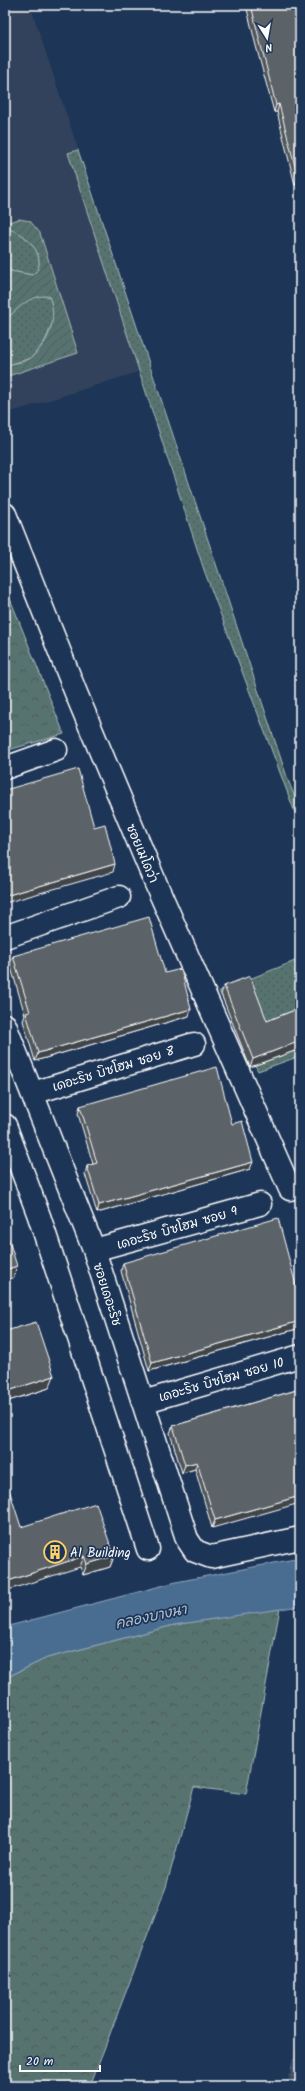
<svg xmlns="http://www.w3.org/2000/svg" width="305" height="2091" viewBox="0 0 305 2091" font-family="Kalam,'Playpen Sans Thai',sans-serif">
	<defs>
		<pattern id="industrial-grid" width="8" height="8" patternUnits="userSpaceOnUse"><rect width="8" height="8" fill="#30435c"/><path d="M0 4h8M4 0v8" fill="none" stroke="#4f5f74"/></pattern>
		<pattern id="grass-dots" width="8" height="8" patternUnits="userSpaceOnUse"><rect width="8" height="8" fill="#567370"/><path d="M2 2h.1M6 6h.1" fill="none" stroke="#505c5a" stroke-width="1.8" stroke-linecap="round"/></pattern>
		<pattern id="forest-crowns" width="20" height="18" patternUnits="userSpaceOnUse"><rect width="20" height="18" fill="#567370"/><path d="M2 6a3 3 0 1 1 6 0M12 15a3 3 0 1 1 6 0" fill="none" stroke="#505c5a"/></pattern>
		<pattern id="garden-furrows" width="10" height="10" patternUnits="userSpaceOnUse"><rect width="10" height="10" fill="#567370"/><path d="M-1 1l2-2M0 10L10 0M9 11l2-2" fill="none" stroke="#505c5a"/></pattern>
	</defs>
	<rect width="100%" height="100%" fill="#1d3557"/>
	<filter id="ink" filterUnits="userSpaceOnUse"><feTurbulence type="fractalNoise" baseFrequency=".025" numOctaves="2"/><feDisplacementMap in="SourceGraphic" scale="8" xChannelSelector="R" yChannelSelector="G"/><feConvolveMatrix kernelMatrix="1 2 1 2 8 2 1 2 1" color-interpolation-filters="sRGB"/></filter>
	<g filter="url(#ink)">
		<path fill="#30435c" d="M 5,5 L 30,5 L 151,368 L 5,414 Z"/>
		<path fill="url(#industrial-grid)" d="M 300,2031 L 300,2086 L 286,2086 Z"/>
		<path fill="url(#grass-dots)" stroke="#aab9b8" d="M 78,150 L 288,780 L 300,809 L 300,826 L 204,570 L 68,153 Z
			M 5,229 C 19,228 39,247 39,261 C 40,264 38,267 38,270 L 32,275 L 11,271 L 5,265 Z
			M 39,296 L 49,296 L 52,304 L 54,319 L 45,341 L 31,358 L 8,365 L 5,364 L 5,321 L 25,301 Z
			M 300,959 L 300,1056 L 258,1071 L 219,991 Z"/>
		<path fill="url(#forest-crowns)" stroke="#aab9b8" d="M 5,586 L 64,734 L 5,751 Z
			M 280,1608 L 246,1794 L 194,1787 L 166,1887 L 90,2086 L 5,2086 L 5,1678 L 47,1658 L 174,1625 Z"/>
		<path fill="url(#garden-furrows)" stroke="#aab9b8" d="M 19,219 L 30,221 L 40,233 L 78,353 L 5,377 L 5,364 L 8,365 C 14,363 26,362 31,358 C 50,343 58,317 49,296 C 29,295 18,308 5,321 L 5,265 L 11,271 L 32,275 L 38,270 C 38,267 40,264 39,261 C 39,247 19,228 5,229 L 5,223 Z"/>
		<path fill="#496d91" stroke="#92a7bd" d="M 300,1558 L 300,1606 L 174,1625 L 47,1658 L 5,1678 L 5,1627 L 176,1582 Z"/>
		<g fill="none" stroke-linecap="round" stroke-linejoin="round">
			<g stroke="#fff" stroke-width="25">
				<path id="minor" d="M 5,514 L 76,693 L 156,884 L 290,1189
					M 5,768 L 56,750
					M 5,937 L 119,897
					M 5,1025 L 94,1250 L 187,1539 L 195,1551 L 211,1557 L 300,1538
					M 33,1093 L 194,1044
					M 5,1125 L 39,1216 L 148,1549
					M 94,1250 L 260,1204
					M 143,1402 L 300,1356"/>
			</g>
			<use href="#minor" stroke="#1d3557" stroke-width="22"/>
		</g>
		<path fill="#4f5559" stroke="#fff" d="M 246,5 L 300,5 L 300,184 L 295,185 L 277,112 L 274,112 L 256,46 Z
			M 13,956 L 165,973 L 189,1016 L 35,1061 L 23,1021 L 25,1015 L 10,964 Z
			M 224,986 L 267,1021 L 300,1008 L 300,1049 L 250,1067 L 221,994 Z
			M 80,1106 L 232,1124 L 250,1169 L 97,1213 L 85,1174 L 87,1166 L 93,1164 L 78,1114 Z
			M 123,1263 L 300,1300 L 300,1328 L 149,1371 L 121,1271 Z
			M 6,1331 L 49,1388 L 5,1402 L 5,1333 Z
			M 300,1389 L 212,1528 L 195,1469 L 182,1473 L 170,1433 L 173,1426 Z
			M 21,1527 L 114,1556 L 110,1567 L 83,1575 L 80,1567 Z"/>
		<path fill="#404549" stroke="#fff" d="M 279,104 L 277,112 L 274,112 L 276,105 Z
			M 300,177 L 300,184 L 295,185 L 298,178 Z
			M 115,864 L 113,872 L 5,903 L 5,896 Z
			M 191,1009 L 189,1016 L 35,1061 L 38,1053 Z
			M 300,1041 L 300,1049 L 250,1067 L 253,1059 Z
			M 253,1162 L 250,1169 L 97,1213 L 99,1205 Z
			M 17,1266 L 13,1278 L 5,1280 L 5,1270 Z
			M 300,1321 L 300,1328 L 149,1371 L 152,1363 Z
			M 54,1376 L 49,1388 L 5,1402 L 5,1392 Z
			M 197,1462 L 195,1469 L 182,1473 L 185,1465 Z
			M 300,1496 L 300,1503 L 212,1528 L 215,1520 Z
			M 84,1556 L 80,1567 L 5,1591 L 5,1582 Z
			M 114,1556 L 110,1567 L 83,1575 L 87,1564 Z"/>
		<path fill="#5c6368" stroke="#fff" d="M 251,5 L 300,5 L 300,177 L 298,178 L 279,104 L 276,105 L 259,38 Z
			M 78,769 L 94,827 L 105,824 L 115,864 L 5,896 L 5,790 Z
			M 149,917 L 165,973 L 181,969 L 191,1009 L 38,1053 L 26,1013 L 30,1012 L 13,956 Z
			M 250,976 L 267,1021 L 300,1008 L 300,1041 L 253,1059 L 224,986 Z
			M 217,1067 L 232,1124 L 242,1121 L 253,1162 L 99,1205 L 87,1166 L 97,1163 L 80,1106 Z
			M 278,1218 L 300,1300 L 300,1321 L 152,1363 L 123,1263 Z
			M 5,1228 L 17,1266 L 5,1270 Z
			M 36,1322 L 54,1376 L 5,1392 L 5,1342 L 8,1341 L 6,1331 Z
			M 300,1389 L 300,1496 L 215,1520 L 197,1462 L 185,1465 L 173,1426 Z
			M 5,1477 L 21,1527 L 96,1503 L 114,1556 L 87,1564 L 84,1556 L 5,1582 Z"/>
	</g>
	<defs>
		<g id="building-ring" transform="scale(1.15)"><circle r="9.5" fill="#1d3557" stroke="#ffd166" stroke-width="1.5"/><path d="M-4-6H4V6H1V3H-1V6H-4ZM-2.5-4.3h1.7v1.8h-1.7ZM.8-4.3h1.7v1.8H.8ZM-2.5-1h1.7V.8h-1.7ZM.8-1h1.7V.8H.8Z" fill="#ffd166"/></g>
	</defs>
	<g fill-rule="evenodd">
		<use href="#building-ring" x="55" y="1552"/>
	</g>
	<g text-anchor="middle" stroke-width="3.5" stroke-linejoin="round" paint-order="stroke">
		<g font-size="13" fill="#fff" stroke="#1d3557">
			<text transform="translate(143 853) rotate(67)" y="5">ซอยเมโดว่า</text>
			<text transform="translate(113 1068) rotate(-17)" y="5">เดอะริช บิซโฮม ซอย 8</text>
			<text transform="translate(177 1227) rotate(-16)" y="5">เดอะริช บิซโฮม ซอย 9</text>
			<text transform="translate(108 1294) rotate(72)" y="5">ซอยเดอะริช</text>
			<text transform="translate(221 1379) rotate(-16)" y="5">เดอะริช บิซโฮม ซอย 10</text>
		</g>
		<g font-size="13" fill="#fff" stroke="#1d3557" text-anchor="start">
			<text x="70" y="1557">A1 Building</text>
		</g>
		<g font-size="14" font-style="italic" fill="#b6c5d3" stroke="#1d3557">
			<text transform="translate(151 1616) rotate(-12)" y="5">คลองบางนา</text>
		</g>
	</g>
	<rect width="305" height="2091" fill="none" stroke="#1d3557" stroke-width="20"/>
	<rect x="10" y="10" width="285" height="2071" fill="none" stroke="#fff" stroke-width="1.5" filter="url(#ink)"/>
	<g transform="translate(267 38) rotate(169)" stroke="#1d3557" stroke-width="3" paint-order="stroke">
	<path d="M0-3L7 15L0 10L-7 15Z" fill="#ffffff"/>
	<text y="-6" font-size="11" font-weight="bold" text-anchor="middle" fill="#ffffff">N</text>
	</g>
	<path d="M20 2065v6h80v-6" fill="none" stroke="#ffffff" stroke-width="2"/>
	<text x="26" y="2065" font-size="12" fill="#ffffff" stroke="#1d3557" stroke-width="3" paint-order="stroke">20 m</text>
</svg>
